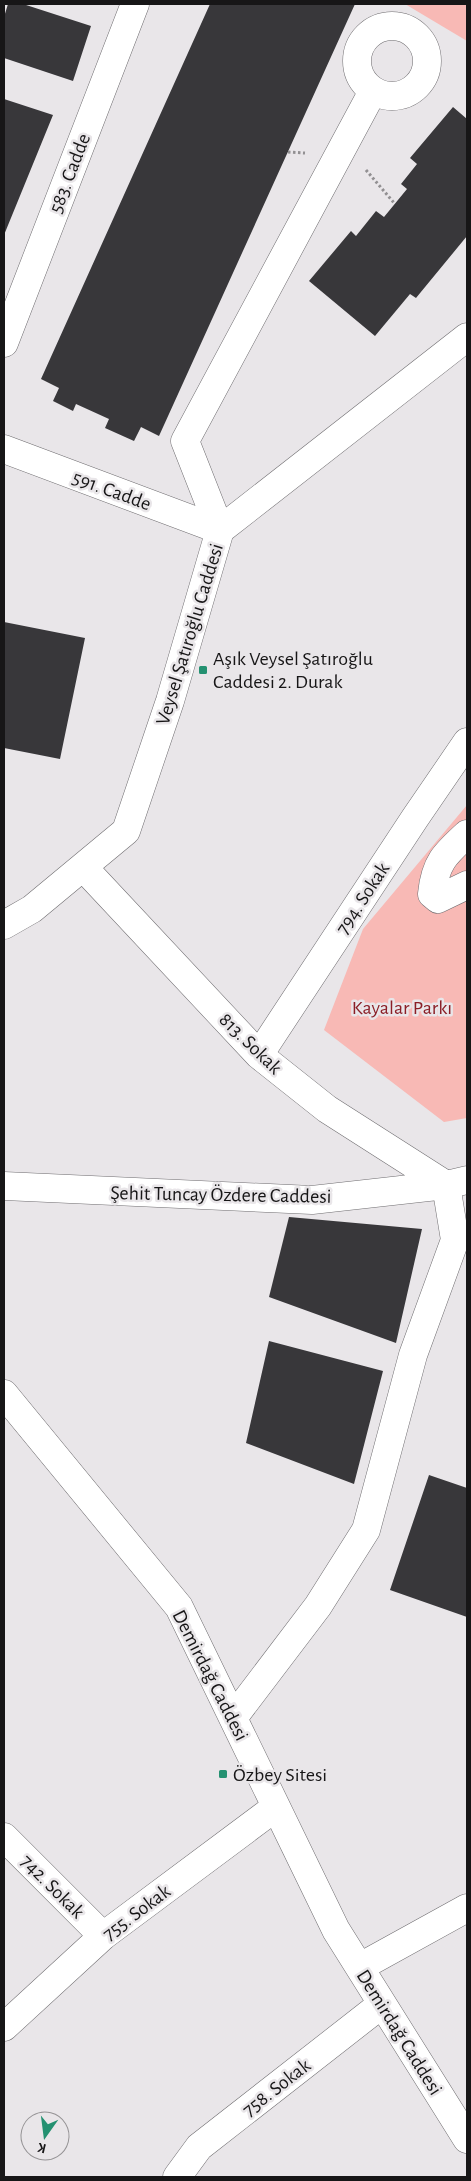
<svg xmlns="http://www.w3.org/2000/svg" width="471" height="2181" viewBox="0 0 471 2181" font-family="'Alegreya Sans',sans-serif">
	<rect width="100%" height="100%" fill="#e9e6e9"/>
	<path fill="#f8b9b5" d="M 405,4 L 467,4 L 467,41 Z
		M 467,805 L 467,1118 L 444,1122 L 324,1030 L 363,929 Z"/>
	<path fill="#38373a" d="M 8,4 L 23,4 L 91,26 L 73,81 L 4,58 L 4,17 Z
		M 210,4 L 355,4 L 159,436 L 141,427 L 134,441 L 105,428 L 109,419 L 76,404 L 73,411 L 53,401 L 59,388 L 41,379 Z
		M 4,99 L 53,115 L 4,235 Z
		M 453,107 L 467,119 L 467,236 L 416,298 L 410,294 L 375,336 L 309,281 L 351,231 L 356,236 L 376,211 L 384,217 L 407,189 L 401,184 L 417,164 L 410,158 Z
		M 4,622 L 85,638 L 60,759 L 4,748 Z
		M 289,1217 L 422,1229 L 396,1343 L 269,1297 Z
		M 269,1341 L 383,1371 L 354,1484 L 246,1443 Z
		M 429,1475 L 467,1488 L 467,1617 L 390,1590 Z"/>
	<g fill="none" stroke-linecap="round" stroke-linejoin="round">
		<g stroke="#6f6d70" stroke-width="29">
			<path id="minor" d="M357 61a35 35 0 1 1 70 0a35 35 0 1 1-70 0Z
				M 4,343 L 135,4
				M 4,449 L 220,530
				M 220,530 L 185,441 L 373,91
				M 467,834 C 445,854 435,863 432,894 L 438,899 L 467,885
				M 83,867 L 259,1055 L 327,1109 L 446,1185
				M 4,925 L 32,909 L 126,831 L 170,701 L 220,530 L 467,337
				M 259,1055 L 415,818 L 467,742
				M 4,1186 L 312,1200 L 446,1185 L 467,1180
				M 4,1394 L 179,1607 L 336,1930 L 467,2139
				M 233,1718 L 318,1606 L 366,1530 L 413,1355 L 455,1240 L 446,1185
				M 4,1837 L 103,1936
				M 360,1967 L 467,1908
				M 4,2027 L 103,1936 L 276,1807
				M 177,2177 L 199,2147 L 382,2004"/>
		</g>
		<path stroke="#929092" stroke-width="3" stroke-dasharray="2.5 2.5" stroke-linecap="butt" d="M 288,152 L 305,153
			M 366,170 L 395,204"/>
		<use href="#minor" stroke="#fff" stroke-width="28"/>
	</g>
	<g fill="#249171" stroke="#e9e6e9" stroke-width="2">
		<rect x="198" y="665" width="10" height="10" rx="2.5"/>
		<rect x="218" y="1769" width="10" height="10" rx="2.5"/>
	</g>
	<g text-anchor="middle" stroke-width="5" stroke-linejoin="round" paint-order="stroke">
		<g font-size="20" fill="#171617" stroke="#e9e6e9">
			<text transform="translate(69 173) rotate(-69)" y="7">583. Cadde</text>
			<text transform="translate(112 490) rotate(20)" y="7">591. Cadde</text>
			<text transform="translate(189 634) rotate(-73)" y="7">Veysel Şatıroğlu Caddesi</text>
			<text transform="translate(362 898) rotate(-57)" y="7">794. Sokak</text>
			<text transform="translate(251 1043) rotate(44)" y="7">813. Sokak</text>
			<text transform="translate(221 1194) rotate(1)" y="7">Şehit Tuncay Özdere Caddesi</text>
			<text transform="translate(211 1675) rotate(63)" y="7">Demirdağ Caddesi</text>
			<text transform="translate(53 1886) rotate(45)" y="7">742. Sokak</text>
			<text transform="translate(136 1912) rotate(-37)" y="7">755. Sokak</text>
			<text transform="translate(400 2032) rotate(58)" y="7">Demirdağ Caddesi</text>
			<text transform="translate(276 2087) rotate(-38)" y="7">758. Sokak</text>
		</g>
		<g font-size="20" fill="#171617" stroke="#e9e6e9" text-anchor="start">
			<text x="213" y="665">Aşık Veysel Şatıroğlu<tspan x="213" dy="23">Caddesi 2. Durak</tspan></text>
			<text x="233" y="1781">Özbey Sitesi</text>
		</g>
		<g font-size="20" fill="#8b1f27" stroke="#e9e6e9">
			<text x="402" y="1014">Kayalar Parkı</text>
		</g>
	</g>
	<rect width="471" height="2181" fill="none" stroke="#171617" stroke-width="10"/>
	<g transform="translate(45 2136) rotate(194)"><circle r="24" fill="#e9e6e9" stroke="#959395"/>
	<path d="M0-4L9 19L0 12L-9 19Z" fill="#249171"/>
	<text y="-8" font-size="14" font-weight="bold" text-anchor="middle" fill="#171617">K</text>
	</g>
</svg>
